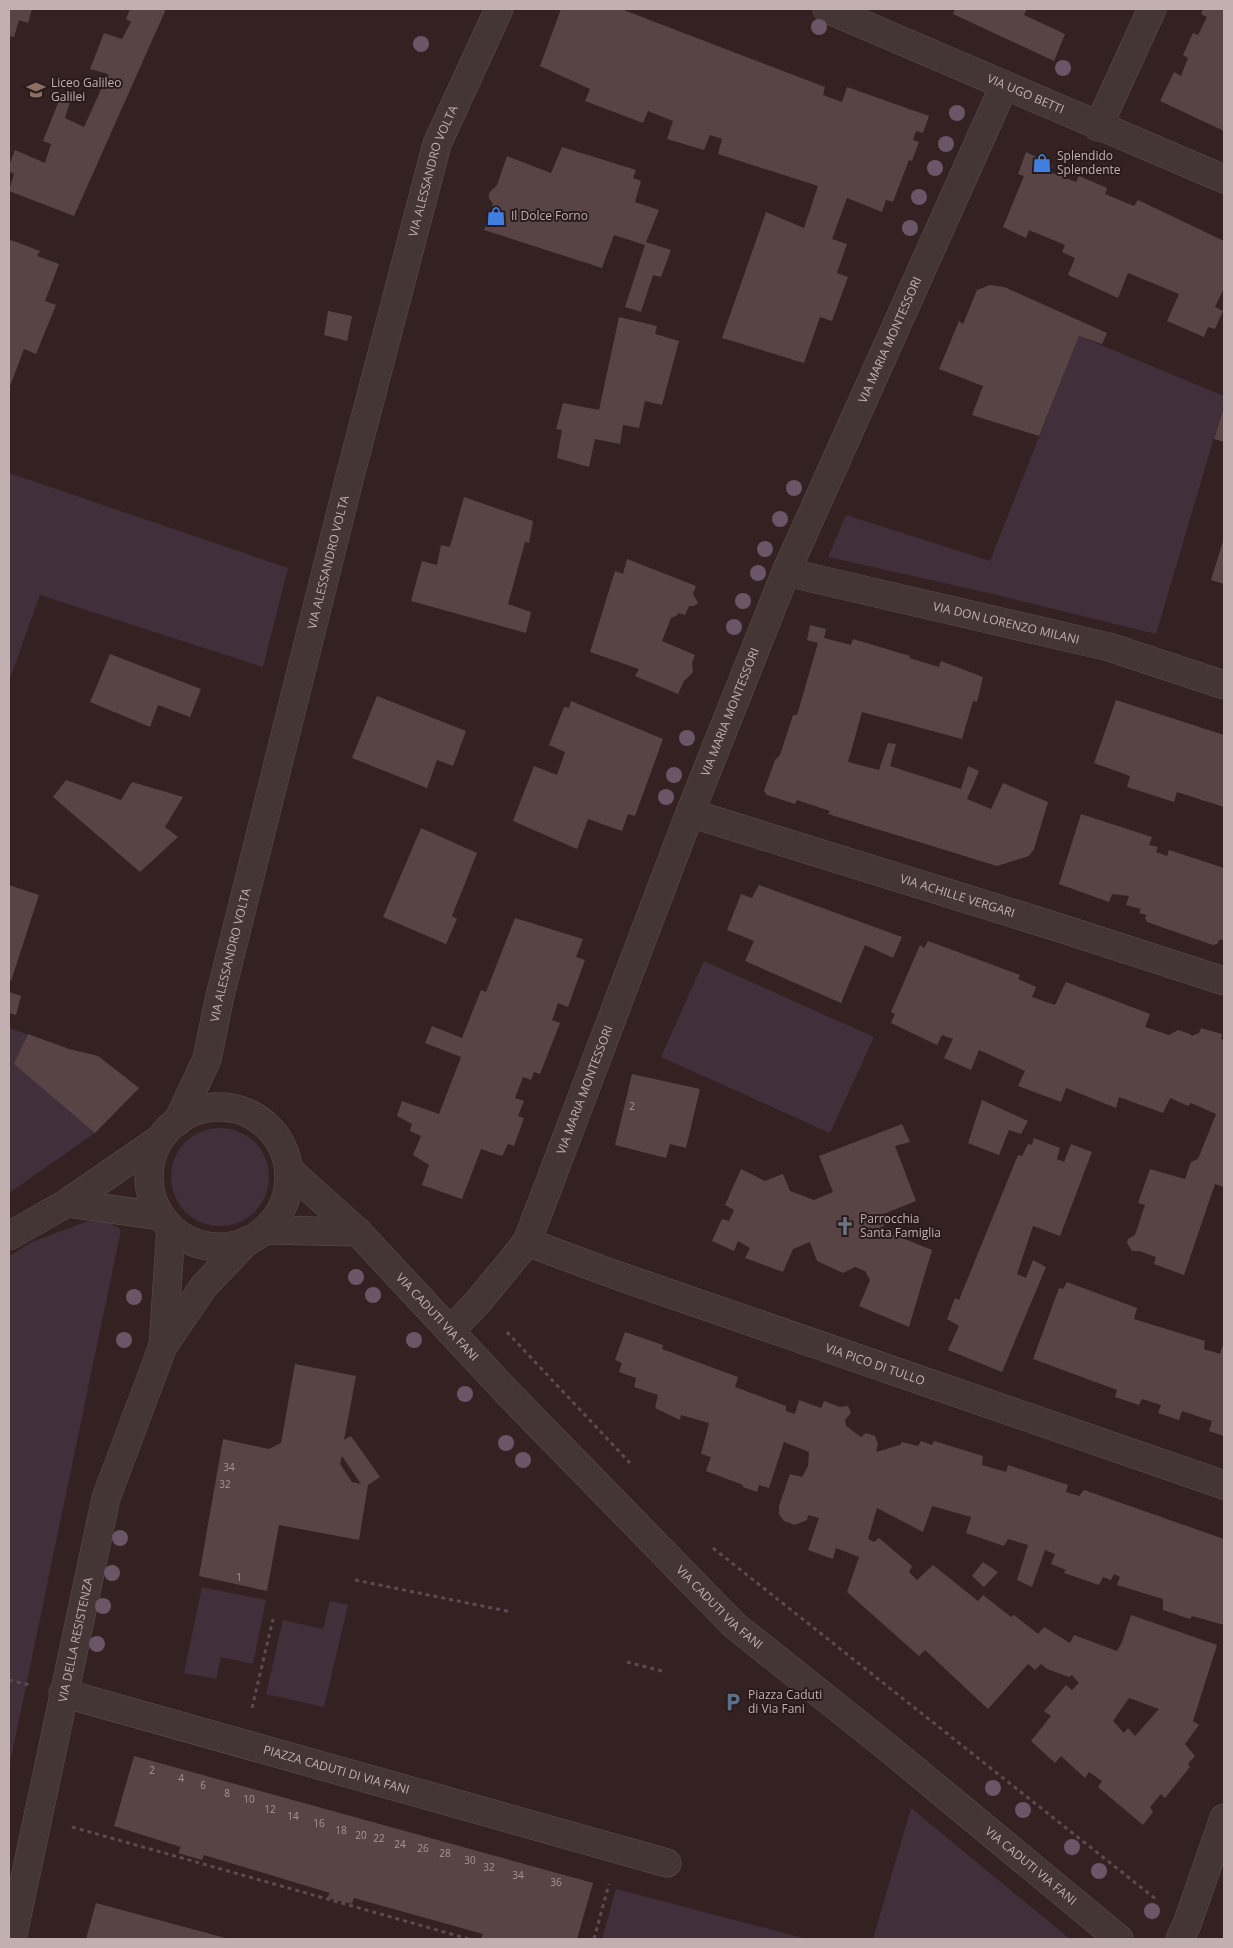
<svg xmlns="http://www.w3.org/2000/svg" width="1233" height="1948" viewBox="0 0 1233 1948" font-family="'Open Sans',sans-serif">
	<rect width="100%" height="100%" fill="#342222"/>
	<path fill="#412f3b" d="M 1079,336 L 1224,396 L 1224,404 L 1156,634 L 993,594 L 828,557 L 846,515 L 990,561 Z
		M 9,473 L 288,568 L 263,667 L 40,595 L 9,681 Z
		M 704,961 L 874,1037 L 830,1133 L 661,1057 Z
		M 9,1028 L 69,1049 L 98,1056 L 139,1088 L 95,1133 L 9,1193 Z
		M171 1177a49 49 0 1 1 98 0a49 49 0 1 1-98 0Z
		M 88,1221 L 109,1222 L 121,1230 L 9,1768 L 9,1256 L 32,1242 Z
		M 202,1587 L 266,1600 L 253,1664 L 221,1657 L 216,1679 L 184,1673 Z
		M 330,1601 L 348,1605 L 324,1707 L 266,1694 L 283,1620 L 323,1629 Z
		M 911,1808 L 1070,1939 L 873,1939 Z
		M 616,1889 L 807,1939 L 602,1939 Z"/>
	<path fill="#584444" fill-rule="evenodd" d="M 9,9 L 32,9 L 28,23 L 19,20 L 14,37 L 9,36 Z
		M 130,9 L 166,9 L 74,216 L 9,191 L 14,174 L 9,171 L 9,166 L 15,150 L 45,163 L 51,144 L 43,141 L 60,98 L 70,102 L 65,118 L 84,127 L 108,74 L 90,69 L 104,33 L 122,39 L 131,22 L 126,19 Z
		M 561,9 L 621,9 L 825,87 L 823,95 L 842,102 L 847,87 L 929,116 L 923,133 L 916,131 L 913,140 L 919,142 L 912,161 L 909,160 L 893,202 L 886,200 L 882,212 L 847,198 L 832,239 L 847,244 L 837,273 L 848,277 L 832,321 L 820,317 L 804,363 L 722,338 L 766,212 L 804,228 L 818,186 L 718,154 L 722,139 L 710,135 L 704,150 L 667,139 L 673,121 L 648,111 L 643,123 L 585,101 L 590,89 L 540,66 Z
		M 955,9 L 1027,9 L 1024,15 L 1065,34 L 1054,61 L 953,14 Z
		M 1203,9 L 1224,9 L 1224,131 L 1160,101 L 1174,72 L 1181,76 L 1188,58 L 1183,55 L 1193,33 L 1198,35 L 1207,17 L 1201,14 Z
		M 562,147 L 636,170 L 633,178 L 641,181 L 635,202 L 659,210 L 646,242 L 671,250 L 661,277 L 653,275 L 641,312 L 625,307 L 645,245 L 614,235 L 602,268 L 484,230 L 493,204 L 489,198 L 489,193 L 497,185 L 507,156 L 551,173 Z
		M 1026,152 L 1053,165 L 1051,172 L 1076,182 L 1079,176 L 1107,188 L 1105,194 L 1134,206 L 1138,200 L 1224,241 L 1224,288 L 1215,307 L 1223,311 L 1215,329 L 1208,327 L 1204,337 L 1167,321 L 1179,294 L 1128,273 L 1118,298 L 1068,275 L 1075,258 L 1062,252 L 1065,245 L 1029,230 L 1026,238 L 1003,227 L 1024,176 L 1018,174 Z
		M 11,240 L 40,251 L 37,256 L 59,264 L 45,301 L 56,305 L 36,354 L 24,349 L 9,389 L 9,244 Z
		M 990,285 L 1004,287 L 1107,333 L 1102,344 L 1079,336 L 1039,436 L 972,415 L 983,386 L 939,369 L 959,321 L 963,324 L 977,290 Z
		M 328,311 L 352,316 L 347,341 L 324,335 Z
		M 619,317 L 657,326 L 655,334 L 679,341 L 662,405 L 645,401 L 639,428 L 623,425 L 620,444 L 595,439 L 589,467 L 557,458 L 562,430 L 556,429 L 563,403 L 599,410 Z
		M 1224,406 L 1224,442 L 1214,439 Z
		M 464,497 L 533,521 L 529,543 L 525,542 L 508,604 L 531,612 L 526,633 L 411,601 L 422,561 L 437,565 L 441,545 L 450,547 Z
		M 1224,538 L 1224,584 L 1211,580 Z
		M 627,559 L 696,586 L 693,594 L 698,603 L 694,606 L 689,606 L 685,615 L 679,613 L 676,616 L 671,618 L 662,641 L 695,655 L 692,663 L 693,672 L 684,681 L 678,694 L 635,676 L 639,669 L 590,652 L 615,571 L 623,574 Z
		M 810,625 L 826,629 L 824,638 L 851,645 L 853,639 L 910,656 L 909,658 L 939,667 L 941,661 L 983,677 L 977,702 L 973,701 L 962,739 L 862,712 L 848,762 L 879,770 L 888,743 L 896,744 L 890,766 L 961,789 L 968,766 L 979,771 L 967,799 L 991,809 L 1003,783 L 1048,802 L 1034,849 L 1029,856 L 997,866 L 828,814 L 830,811 L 797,800 L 795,804 L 767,795 L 764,791 L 775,760 L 780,755 L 793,715 L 797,715 L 818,643 L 807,640 Z
		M 110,654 L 201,689 L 190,717 L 158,705 L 150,727 L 90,702 Z
		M 377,696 L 466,731 L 453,766 L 437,760 L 427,788 L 352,758 Z
		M 1116,700 L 1224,735 L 1224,807 L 1177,792 L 1174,802 L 1127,787 L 1130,776 L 1094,763 Z
		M 571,701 L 663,739 L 635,816 L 628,814 L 622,831 L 588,819 L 577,849 L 513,821 L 534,766 L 557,775 L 565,752 L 549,745 L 564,707 L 569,708 Z
		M 66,780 L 121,800 L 132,782 L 183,797 L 165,827 L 178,837 L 140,872 L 53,797 Z
		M 1081,814 L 1152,837 L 1149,845 L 1158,847 L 1156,852 L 1167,856 L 1169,850 L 1224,868 L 1224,941 L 1220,939 L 1217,944 L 1213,945 L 1147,922 L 1145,918 L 1147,915 L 1139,913 L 1141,909 L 1126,905 L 1129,896 L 1112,894 L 1109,902 L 1059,884 Z
		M 421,828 L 477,853 L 452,916 L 457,919 L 446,944 L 383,917 Z
		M 9,885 L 39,895 L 11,981 L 9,980 Z
		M 759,885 L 902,937 L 893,958 L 865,945 L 841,1003 L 745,961 L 754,941 L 727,930 L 741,894 L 752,898 Z
		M 515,918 L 583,939 L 576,957 L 585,960 L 568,1007 L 558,1003 L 552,1020 L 560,1023 L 540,1074 L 534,1072 L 531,1080 L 523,1077 L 515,1098 L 524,1101 L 518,1116 L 524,1118 L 514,1146 L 508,1144 L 502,1156 L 481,1149 L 462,1199 L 422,1185 L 429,1165 L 413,1155 L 421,1136 L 410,1131 L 412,1124 L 397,1116 L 402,1101 L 439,1114 L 461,1057 L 425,1043 L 432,1026 L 462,1038 L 481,990 L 486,992 Z
		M 928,941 L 1020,975 L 1018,979 L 1036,987 L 1032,997 L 1055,1005 L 1066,982 L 1150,1014 L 1145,1027 L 1169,1035 L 1178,1030 L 1190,1034 L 1192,1036 L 1199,1033 L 1201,1028 L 1222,1034 L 1221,1039 L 1224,1040 L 1224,1187 L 1215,1184 L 1184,1275 L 1154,1264 L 1156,1257 L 1139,1251 L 1132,1251 L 1127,1243 L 1128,1239 L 1135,1235 L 1145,1205 L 1138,1203 L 1150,1169 L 1185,1179 L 1191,1162 L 1198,1159 L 1216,1114 L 1191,1103 L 1188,1106 L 1170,1098 L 1163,1113 L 1119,1097 L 1116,1108 L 1066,1088 L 1061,1102 L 1018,1086 L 1025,1071 L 979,1050 L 971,1070 L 944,1058 L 953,1039 L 942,1035 L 937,1045 L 891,1023 L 895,1014 L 891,1012 L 920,945 L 924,948 Z
		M 9,992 L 21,996 L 16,1015 L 9,1013 Z
		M 28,1034 L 69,1049 L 98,1056 L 139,1088 L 95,1133 L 14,1064 Z
		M 632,1074 L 700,1089 L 686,1148 L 670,1144 L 666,1158 L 615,1145 Z
		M 982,1100 L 1028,1121 L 1021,1134 L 1009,1130 L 999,1155 L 968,1143 Z
		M 902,1124 L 910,1142 L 895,1146 L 916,1201 L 881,1215 L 885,1231 L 932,1250 L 909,1327 L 859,1306 L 870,1280 L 865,1271 L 855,1267 L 843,1273 L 817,1261 L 810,1242 L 793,1249 L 783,1272 L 745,1258 L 750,1248 L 738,1241 L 734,1251 L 712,1241 L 722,1219 L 729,1221 L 734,1210 L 725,1205 L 741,1169 L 765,1181 L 783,1174 L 790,1191 L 814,1200 L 833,1192 L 819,1156 Z
		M 1034,1138 L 1060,1148 L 1057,1159 L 1064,1162 L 1071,1144 L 1092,1152 L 1060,1236 L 1033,1226 L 1017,1274 L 1026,1278 L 1033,1260 L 1046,1267 L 1002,1372 L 948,1350 L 959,1326 L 947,1319 L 955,1298 L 959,1300 L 1018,1155 L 1022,1156 L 1028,1144 L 1032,1145 Z
		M 1067,1282 L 1137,1308 L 1134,1319 L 1205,1341 L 1204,1349 L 1220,1354 L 1224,1341 L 1224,1436 L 1209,1431 L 1212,1421 L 1182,1411 L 1179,1420 L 1158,1413 L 1161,1405 L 1142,1399 L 1139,1405 L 1115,1397 L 1117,1390 L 1033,1359 L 1059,1288 L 1063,1289 Z
		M 625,1332 L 663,1345 L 662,1349 L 738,1377 L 735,1387 L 786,1406 L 786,1411 L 795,1414 L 799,1400 L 821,1408 L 824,1401 L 840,1407 L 848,1406 L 851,1413 L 845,1420 L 846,1426 L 861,1437 L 866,1433 L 875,1436 L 878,1444 L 876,1452 L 900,1445 L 902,1442 L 918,1446 L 921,1441 L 932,1445 L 934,1441 L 983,1456 L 982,1465 L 1006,1472 L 1008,1465 L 1068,1485 L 1066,1492 L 1079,1496 L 1084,1490 L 1224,1539 L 1224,1625 L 1192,1616 L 1190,1619 L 1163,1610 L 1163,1599 L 1117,1585 L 1120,1577 L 1114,1574 L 1111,1580 L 1103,1577 L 1099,1585 L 1064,1573 L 1066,1570 L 1051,1564 L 1055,1554 L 1045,1550 L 1032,1587 L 1017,1580 L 1028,1545 L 1008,1539 L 1004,1546 L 966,1533 L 971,1517 L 932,1506 L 923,1532 L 877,1508 L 868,1539 L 874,1542 L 879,1538 L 912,1566 L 909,1572 L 917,1580 L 933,1565 L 978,1601 L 983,1595 L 1011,1617 L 1014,1615 L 1038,1634 L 1044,1627 L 1070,1643 L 1074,1635 L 1117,1651 L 1122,1642 L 1131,1615 L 1217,1645 L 1193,1721 L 1199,1725 L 1185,1744 L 1195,1756 L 1188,1764 L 1190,1767 L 1165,1798 L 1161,1794 L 1150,1807 L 1153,1812 L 1143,1825 L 1098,1787 L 1102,1781 L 1089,1772 L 1085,1778 L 1061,1756 L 1055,1763 L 1031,1741 L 1051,1716 L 1044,1711 L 1066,1685 L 1072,1690 L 1079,1683 L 1072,1675 L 1069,1677 L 1047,1669 L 1041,1664 L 1035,1670 L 1028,1664 L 988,1709 L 925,1650 L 919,1656 L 847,1592 L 859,1557 L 836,1548 L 833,1559 L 808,1550 L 819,1518 L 808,1515 L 807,1520 L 795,1525 L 784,1521 L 779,1514 L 779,1506 L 790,1474 L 802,1477 L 808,1466 L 809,1452 L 784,1442 L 769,1488 L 759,1485 L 757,1492 L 743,1487 L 743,1485 L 706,1471 L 711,1457 L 701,1454 L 709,1423 L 681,1415 L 680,1420 L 655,1408 L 658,1395 L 634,1387 L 636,1378 L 619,1372 L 622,1363 L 615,1360 ZM 1129,1698 L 1159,1709 L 1135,1736 L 1128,1728 L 1124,1733 L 1113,1721 Z
		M 295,1364 L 356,1376 L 344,1440 L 351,1436 L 380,1477 L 368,1485 L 359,1540 L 279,1525 L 267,1591 L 199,1576 L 223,1439 L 269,1449 L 281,1443 ZM 342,1456 L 361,1484 L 352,1482 L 340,1464 Z
		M 983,1562 L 998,1572 L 984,1587 L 972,1576 Z
		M 134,1756 L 593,1883 L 577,1939 L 481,1939 L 483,1934 L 354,1898 L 352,1904 L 327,1898 L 330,1893 L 204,1855 L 202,1860 L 178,1853 L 181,1847 L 114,1826 Z
		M 96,1903 L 229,1939 L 86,1939 Z"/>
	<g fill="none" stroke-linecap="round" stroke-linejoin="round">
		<g stroke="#5f504f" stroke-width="29">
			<g id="minor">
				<path d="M 1098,127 L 1152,9"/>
				<path id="s1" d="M 786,572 L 1109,647 L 1224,685"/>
				<path id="s2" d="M 690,813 L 1057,927 L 1224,981"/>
				<path id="s3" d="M 178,1121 L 207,1059 L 219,1000 L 350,476 L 437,144 L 499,9"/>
				<path id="s4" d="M 527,1242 L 613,1274 L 1224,1485"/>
				<path id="s5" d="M 451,1330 L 478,1302 L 527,1242 L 690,813 L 786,572 L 1004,86"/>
				<path d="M 163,1346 L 171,1228"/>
				<path id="s6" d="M 63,1693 L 667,1863"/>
				<path id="s7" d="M 12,1939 L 106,1498 L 163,1346 L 204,1286 L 247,1241"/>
				<path d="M 1180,1939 L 1187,1924 L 1224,1818"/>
			</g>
		</g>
		<g stroke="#5f504f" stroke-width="29">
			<g id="tertiary">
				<path id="s8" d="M 827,9 L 1224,179"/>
				<circle cx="219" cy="1177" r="70"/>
				<path id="s9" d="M 289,1170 L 358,1232 L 504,1389 L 734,1625 L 887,1747 L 1119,1939"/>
				<path d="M 67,1203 L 160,1216"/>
				<path d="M 265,1230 L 358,1232"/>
				<path d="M 9,1236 L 67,1203 L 160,1139"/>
			</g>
		</g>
		<path stroke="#5b4a51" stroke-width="3" stroke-dasharray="4 4" stroke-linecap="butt" d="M 507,1332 L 630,1463
			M 713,1548 L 1157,1900
			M 355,1580 L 512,1612
			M 627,1662 L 662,1671
			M 9,1680 L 30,1685
			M 252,1708 L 273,1619
			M 72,1827 L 469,1939
			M 594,1939 L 609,1884"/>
		<use href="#minor" stroke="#443635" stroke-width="28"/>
		<use href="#tertiary" stroke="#443635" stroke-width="28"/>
	</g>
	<g fill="#6a5667">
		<circle cx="819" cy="27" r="8"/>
		<circle cx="421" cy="44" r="8"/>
		<circle cx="1063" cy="68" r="8"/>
		<circle cx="957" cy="113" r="8"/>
		<circle cx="946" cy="144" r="8"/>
		<circle cx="935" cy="168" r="8"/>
		<circle cx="919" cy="197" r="8"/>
		<circle cx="910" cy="228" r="8"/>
		<circle cx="794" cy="488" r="8"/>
		<circle cx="780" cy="519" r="8"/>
		<circle cx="765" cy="549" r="8"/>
		<circle cx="758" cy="573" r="8"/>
		<circle cx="743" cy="601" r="8"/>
		<circle cx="734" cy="627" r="8"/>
		<circle cx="687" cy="738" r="8"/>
		<circle cx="674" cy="775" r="8"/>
		<circle cx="666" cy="797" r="8"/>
		<circle cx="356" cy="1277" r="8"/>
		<circle cx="373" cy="1295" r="8"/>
		<circle cx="134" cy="1297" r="8"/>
		<circle cx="124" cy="1340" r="8"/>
		<circle cx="414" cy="1340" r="8"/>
		<circle cx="465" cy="1394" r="8"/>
		<circle cx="506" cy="1443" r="8"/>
		<circle cx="523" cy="1460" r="8"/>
		<circle cx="120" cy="1538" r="8"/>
		<circle cx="112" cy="1573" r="8"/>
		<circle cx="103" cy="1606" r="8"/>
		<circle cx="97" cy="1644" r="8"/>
		<circle cx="993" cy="1788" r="8"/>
		<circle cx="1023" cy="1810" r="8"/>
		<circle cx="1072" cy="1847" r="8"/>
		<circle cx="1099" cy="1871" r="8"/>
		<circle cx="1152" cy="1911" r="8"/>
	</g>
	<defs>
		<g id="school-bare" transform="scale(1.5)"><path d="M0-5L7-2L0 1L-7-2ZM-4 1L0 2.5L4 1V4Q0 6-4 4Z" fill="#8d6e63" stroke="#291b1b" stroke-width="2.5" paint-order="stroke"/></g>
		<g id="shop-bare" transform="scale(1.5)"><path d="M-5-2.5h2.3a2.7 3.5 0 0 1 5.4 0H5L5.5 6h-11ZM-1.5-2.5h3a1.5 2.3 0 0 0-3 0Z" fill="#3f7fe0" stroke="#291b1b" stroke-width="2.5" paint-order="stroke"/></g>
		<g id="church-bare" transform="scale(1.5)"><path d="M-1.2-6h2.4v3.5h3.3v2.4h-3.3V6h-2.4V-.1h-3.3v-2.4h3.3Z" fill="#6b7280" stroke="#291b1b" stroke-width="2.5" paint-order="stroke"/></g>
		<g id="parking-bare" transform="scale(1.5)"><path d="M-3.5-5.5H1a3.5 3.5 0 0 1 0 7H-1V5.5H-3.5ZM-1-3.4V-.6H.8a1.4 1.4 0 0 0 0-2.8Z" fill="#5c6f8a" stroke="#291b1b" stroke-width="2.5" paint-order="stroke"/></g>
	</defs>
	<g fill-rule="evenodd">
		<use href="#school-bare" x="36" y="90"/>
		<use href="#shop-bare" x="1042" y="163"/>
		<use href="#shop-bare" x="496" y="216"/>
		<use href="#church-bare" x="845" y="1226"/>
		<use href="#parking-bare" x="733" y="1702"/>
	</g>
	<g text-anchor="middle" stroke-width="4" stroke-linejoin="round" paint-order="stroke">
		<g font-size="10" fill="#a79594">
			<text x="632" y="1110">2</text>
			<text x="229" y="1471">34</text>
			<text x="225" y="1488">32</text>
			<text x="239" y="1581">1</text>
			<text x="152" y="1774">2</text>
			<text x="181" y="1782">4</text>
			<text x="203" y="1789">6</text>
			<text x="227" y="1797">8</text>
			<text x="249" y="1803">10</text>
			<text x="270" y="1813">12</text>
			<text x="293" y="1820">14</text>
			<text x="319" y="1827">16</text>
			<text x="341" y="1834">18</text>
			<text x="361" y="1839">20</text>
			<text x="379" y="1842">22</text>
			<text x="400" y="1848">24</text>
			<text x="423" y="1852">26</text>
			<text x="445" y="1857">28</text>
			<text x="470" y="1864">30</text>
			<text x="489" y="1871">32</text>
			<text x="518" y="1879">34</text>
			<text x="556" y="1886">36</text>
		</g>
		<g font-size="12" fill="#c1b0af" stroke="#291b1b" text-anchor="start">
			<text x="51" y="87">Liceo Galileo<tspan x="51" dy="14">Galilei</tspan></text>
			<text x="1057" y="160">Splendido<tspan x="1057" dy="14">Splendente</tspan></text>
			<text x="511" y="220">Il Dolce Forno</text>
			<text x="860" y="1223">Parrocchia<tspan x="860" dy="14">Santa Famiglia</tspan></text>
			<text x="748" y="1699">Piazza Caduti<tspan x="748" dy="14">di Via Fani</tspan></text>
		</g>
		<g font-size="12" fill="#c1b0af" stroke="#291b1b">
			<text dy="4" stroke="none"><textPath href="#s8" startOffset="216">VIA UGO BETTI</textPath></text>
			<text dy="4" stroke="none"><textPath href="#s3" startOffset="985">VIA ALESSANDRO VOLTA</textPath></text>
			<text dy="4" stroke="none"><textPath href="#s5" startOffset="1089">VIA MARIA MONTESSORI</textPath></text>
			<text dy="4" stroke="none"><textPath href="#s3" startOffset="580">VIA ALESSANDRO VOLTA</textPath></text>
			<text dy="4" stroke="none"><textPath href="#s1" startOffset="226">VIA DON LORENZO MILANI</textPath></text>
			<text dy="4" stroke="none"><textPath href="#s5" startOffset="684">VIA MARIA MONTESSORI</textPath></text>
			<text dy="4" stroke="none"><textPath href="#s2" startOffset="280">VIA ACHILLE VERGARI</textPath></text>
			<text dy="4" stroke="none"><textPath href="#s3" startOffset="175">VIA ALESSANDRO VOLTA</textPath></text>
			<text dy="4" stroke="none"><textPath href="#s5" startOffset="279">VIA MARIA MONTESSORI</textPath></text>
			<text dy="4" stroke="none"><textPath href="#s9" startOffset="209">VIA CADUTI VIA FANI</textPath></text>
			<text dy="4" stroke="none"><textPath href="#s4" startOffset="369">VIA PICO DI TULLO</textPath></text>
			<text dy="4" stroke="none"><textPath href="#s9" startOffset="614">VIA CADUTI VIA FANI</textPath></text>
			<text dy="4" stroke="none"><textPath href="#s7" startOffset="306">VIA DELLA RESISTENZA</textPath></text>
			<text dy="4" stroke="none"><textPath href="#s6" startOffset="284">PIAZZA CADUTI DI VIA FANI</textPath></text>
			<text dy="4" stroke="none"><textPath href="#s9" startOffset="1019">VIA CADUTI VIA FANI</textPath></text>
		</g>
	</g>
	<rect width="1233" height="1948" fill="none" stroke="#c1b0af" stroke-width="20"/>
</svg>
